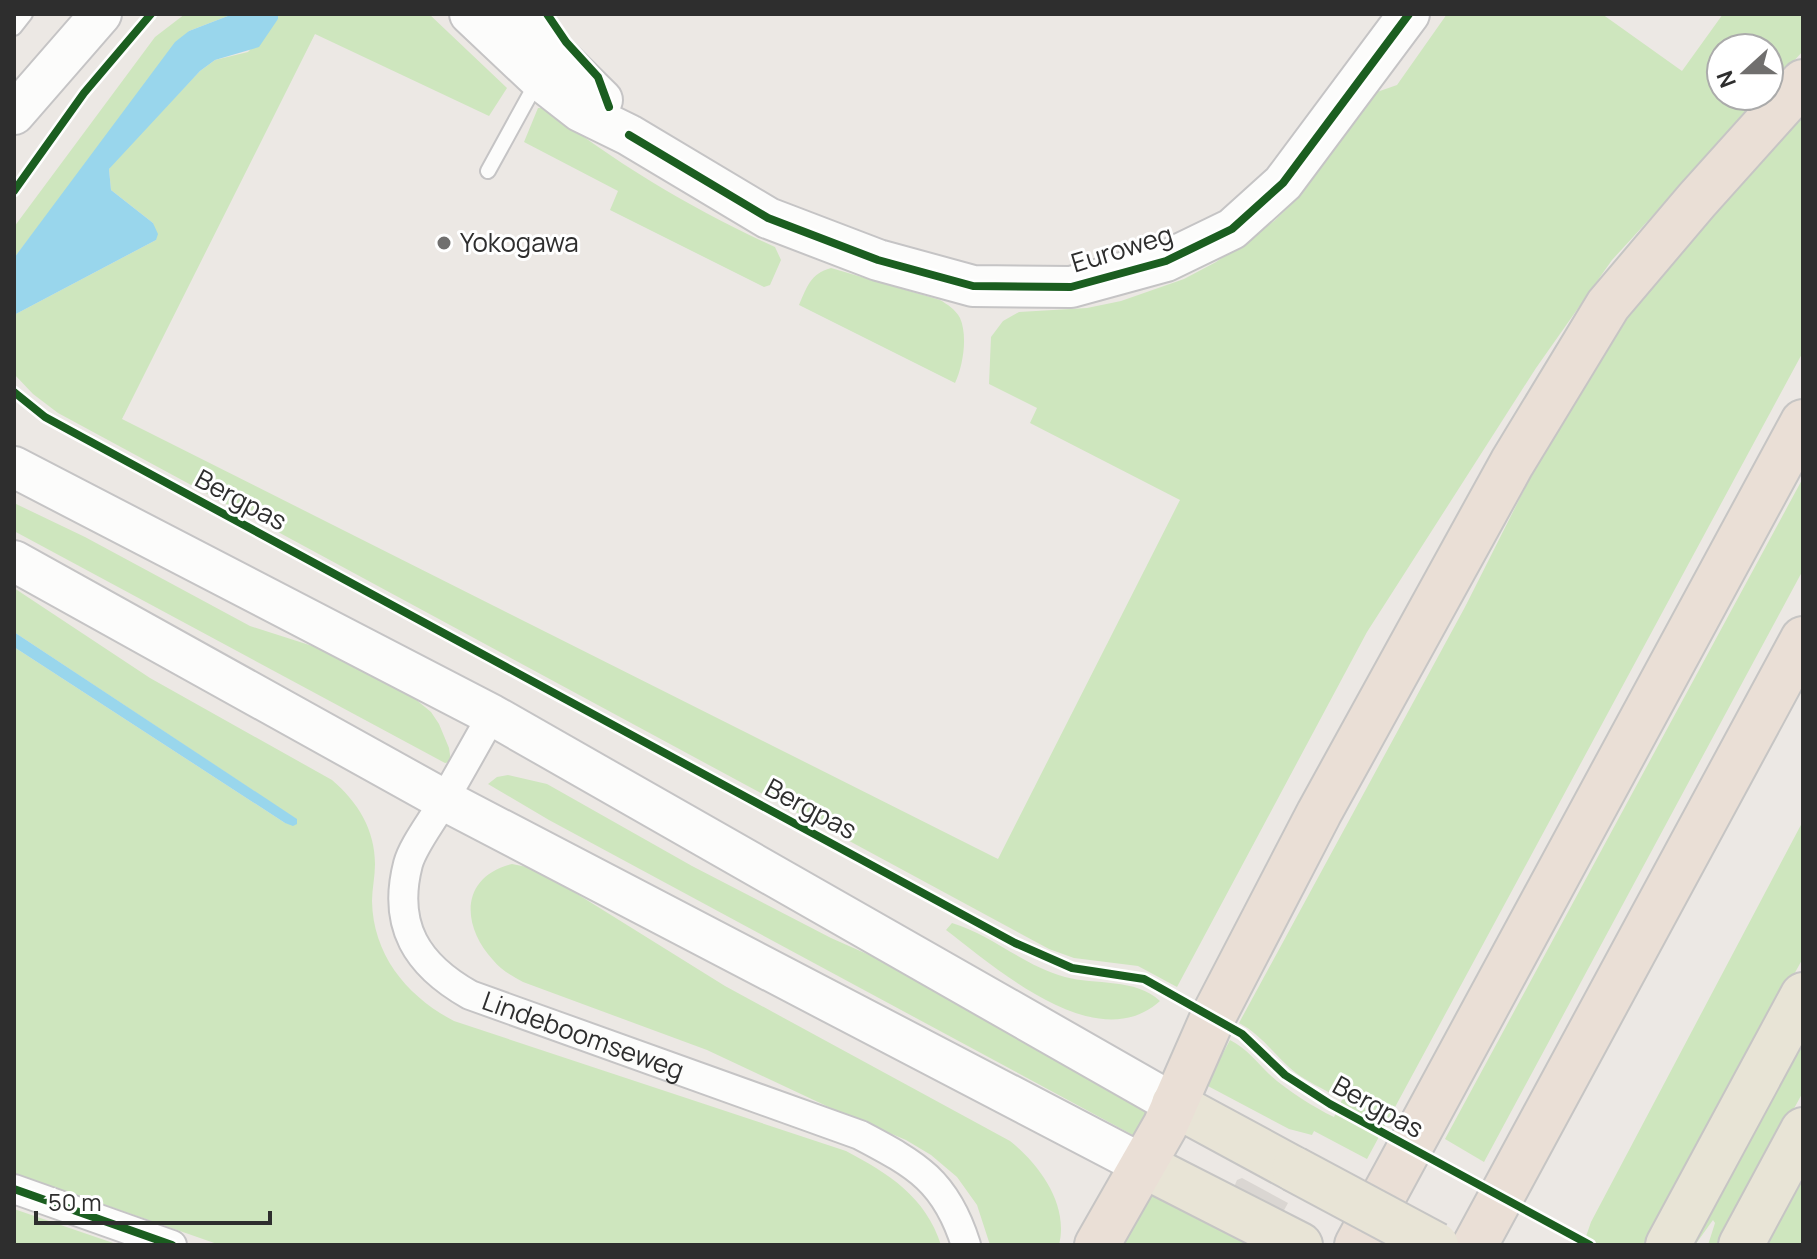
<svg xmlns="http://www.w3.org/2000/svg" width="1817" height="1259" viewBox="0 0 1817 1259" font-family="Manrope,sans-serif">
	<rect width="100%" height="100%" fill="#ece8e4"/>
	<path fill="#cee6be" d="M 185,14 L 233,14 L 189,31 L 14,258 L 14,227 L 155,37 Z
		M 278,14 L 429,14 L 507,88 L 489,116 L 315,34 L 122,419 L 998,859 L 1180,500 L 1030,423 L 1037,408 L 989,384 L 991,337 L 1003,321 L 1019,312 L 1087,308 L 1121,301 L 1184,279 L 1216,262 L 1274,221 L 1300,196 L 1377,92 L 1397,85 L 1447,14 L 1602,14 L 1682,71 L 1723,14 L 1803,14 L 1803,51 L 1769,88 L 1769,48 L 1721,48 L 1721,96 L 1762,96 L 1612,260 L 1536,368 L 1367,632 L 1177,987 L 1138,966 L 1074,958 L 1049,949 L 58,413 L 33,394 L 14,374 L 14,315 L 156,240 L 153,223 L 111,190 L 109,169 L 115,160 L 200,71 L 215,60 L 248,52 L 278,19 Z
		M 538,108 L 545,108 C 617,164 692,209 775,247 L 781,260 L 770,285 L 764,287 L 610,210 L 618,191 L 524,142 Z
		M 1803,108 L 1803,352 L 1367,1159 L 1314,1131 L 1312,1135 L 1289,1129 L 1206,1085 L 1230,1040 C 1247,1049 1256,1061 1269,1074 C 1288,1091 1312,1106 1334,1117 L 1347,1089 L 1341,1086 L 1335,1096 C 1322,1088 1308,1082 1296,1073 C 1276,1057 1262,1035 1239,1023 L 1465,607 L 1585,369 L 1660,268 Z
		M 831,268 L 940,300 C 947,304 956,310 960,318 C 968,336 963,366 955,383 L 799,305 C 807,287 810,274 831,268 Z
		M 1803,478 L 1803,570 L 1484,1162 L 1445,1139 Z
		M 14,503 L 85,537 L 250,626 L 328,651 L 408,693 L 431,712 L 439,724 L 449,748 L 451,762 L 445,763 L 14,531 Z
		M 14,588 L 150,678 L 332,780 C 358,802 375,830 375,864 C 375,877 372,889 372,901 C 373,956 408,997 454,1021 L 846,1151 C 888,1173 926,1197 941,1245 L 220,1245 L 14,1173 L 14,647 L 285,823 L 297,824 L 296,819 L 14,632 Z
		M 508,775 L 547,784 L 692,866 L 831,938 L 1002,1014 L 1150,1100 L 1142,1140 L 549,820 L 488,784 L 497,777 Z
		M 1803,821 L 1803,958 L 1646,1245 L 1583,1245 L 1591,1222 Z
		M 512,864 L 537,869 L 725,986 L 1010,1141 C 1040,1165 1069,1205 1059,1245 L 990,1245 L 977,1205 L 957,1177 L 931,1155 L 906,1140 L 835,1110 L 707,1050 L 523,982 C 512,976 501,970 493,960 C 461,925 460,877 512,864 Z
		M 952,923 C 992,935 1024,966 1065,977 C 1095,985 1136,978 1160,1001 C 1097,1058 996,968 946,930 Z
		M 1803,1029 L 1803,1092 L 1720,1245 L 1708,1245 L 1715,1223 L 1713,1220 L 1695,1245 L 1686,1245 Z
		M 1803,1158 L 1803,1245 L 1757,1245 Z
		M 1160,1192 L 1253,1245 L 1120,1245 L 1151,1197 Z
		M 14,1209 L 119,1245 L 14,1245 Z"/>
	<path fill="#dad6d2" d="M 1242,1178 L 1288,1203 L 1282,1214 L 1234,1187 L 1237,1180 Z"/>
	<path fill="#99d6ec" d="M 233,14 L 278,14 L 278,19 L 259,47 L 215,60 L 200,71 L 109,169 L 111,190 L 153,223 L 158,234 L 156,240 L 14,315 L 14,258 L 175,42 L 189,31 Z
		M 14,632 L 297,819 L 297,824 L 293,826 L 285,823 L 14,647 Z"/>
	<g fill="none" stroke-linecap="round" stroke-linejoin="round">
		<g stroke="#c5c4c5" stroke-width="18">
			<path id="lane" d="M 14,28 L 25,14
				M 488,171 L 538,80"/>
		</g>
		<g stroke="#c5c4c5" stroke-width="32">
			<g id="street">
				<path id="s1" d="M 492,715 C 476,744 460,772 444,800 C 434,819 413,845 408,864 C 392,926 417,965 470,995 L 860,1135 C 917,1165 946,1181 966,1245"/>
				<path d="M 14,1189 L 172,1245"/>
			</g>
		</g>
		<g stroke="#c5c4c5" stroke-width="44">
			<path id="secondary" d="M 470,14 L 539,79 L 580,111 L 629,135 L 768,218 L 878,260 L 973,286 L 1071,287 L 1166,261 L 1232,229 L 1283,183 L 1409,14
				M 515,14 L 602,100
				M 14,114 L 101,14
				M 14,467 L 492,715 L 1174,1104
				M 14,561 L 444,800 L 1143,1165"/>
		</g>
		<g stroke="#c6c5c4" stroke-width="48">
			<path id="primary" d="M 1174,1104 L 1294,1169
				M 1143,1165 L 1300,1245
				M 1668,1245 L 1803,995
				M 1741,1245 L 1803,1130"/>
		</g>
		<g stroke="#c6c5c4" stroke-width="48">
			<path id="highway" d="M 1097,1245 L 1165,1126 L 1212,1019 L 1319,813 L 1512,463 L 1608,305 L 1697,200 L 1803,82
				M 1357,1245 L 1803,422
				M 1475,1245 L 1803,639"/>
		</g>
		<use href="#lane" stroke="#fcfcfb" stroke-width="14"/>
		<use href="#street" stroke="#fcfcfb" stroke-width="28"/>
		<use href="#secondary" stroke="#fcfcfb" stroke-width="40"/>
		<use href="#primary" stroke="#e8e4d6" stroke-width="44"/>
		<use href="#highway" stroke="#eadfd6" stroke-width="44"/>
		<g stroke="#c6c5c4" stroke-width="48" stroke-linecap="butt">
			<path id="primary-bridge" d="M 1294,1169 L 1436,1245"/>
		</g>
		<use href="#primary-bridge" stroke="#e8e4d6" stroke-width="44"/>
		<g stroke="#fff" stroke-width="13">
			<path id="cycleway" d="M 547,14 L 566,42 L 598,77 L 609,107
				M 629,135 L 768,218 L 878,260 L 973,286 L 1071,287 L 1166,261 L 1232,229 L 1283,183 L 1409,14
				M 14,191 L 84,93 L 151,14
				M 14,392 L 45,417 L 1015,943 L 1072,968 L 1144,979 L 1242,1034 L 1285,1075 L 1330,1104 L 1590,1245
				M 14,1189 L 172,1245"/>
		</g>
		<use href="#cycleway" stroke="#1b5e20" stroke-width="8"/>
	</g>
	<circle fill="#706f6e" stroke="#fff" stroke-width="3" cx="444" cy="243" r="8"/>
	<g text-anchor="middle" stroke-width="6" stroke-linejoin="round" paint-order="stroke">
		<g font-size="26" fill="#2e2e2e" stroke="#fff" text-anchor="start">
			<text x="460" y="252">Yokogawa</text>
		</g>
		<g font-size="26" fill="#2e2e2e" stroke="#fff">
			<text transform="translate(1122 249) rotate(-17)" y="9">Euroweg</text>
			<text transform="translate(241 500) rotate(28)" y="9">Bergpas</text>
			<text transform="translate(811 809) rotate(28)" y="9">Bergpas</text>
			<text dy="9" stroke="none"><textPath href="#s1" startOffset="450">Lindeboomseweg</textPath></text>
			<text transform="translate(1378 1107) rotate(29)" y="9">Bergpas</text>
		</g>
	</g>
	<rect width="1817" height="1259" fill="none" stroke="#2e2e2e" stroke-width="32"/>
	<g transform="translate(1745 72) rotate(249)"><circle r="38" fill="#ffffff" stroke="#ababab" stroke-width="2"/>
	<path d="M0-6L14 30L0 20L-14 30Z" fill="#706f6e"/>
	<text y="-12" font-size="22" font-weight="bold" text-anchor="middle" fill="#2e2e2e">N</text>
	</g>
	<path d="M36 1211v12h234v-12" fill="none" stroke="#2e2e2e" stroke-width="4"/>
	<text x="48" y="1211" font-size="24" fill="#2e2e2e" stroke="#ffffff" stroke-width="6" paint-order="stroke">50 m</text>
</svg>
